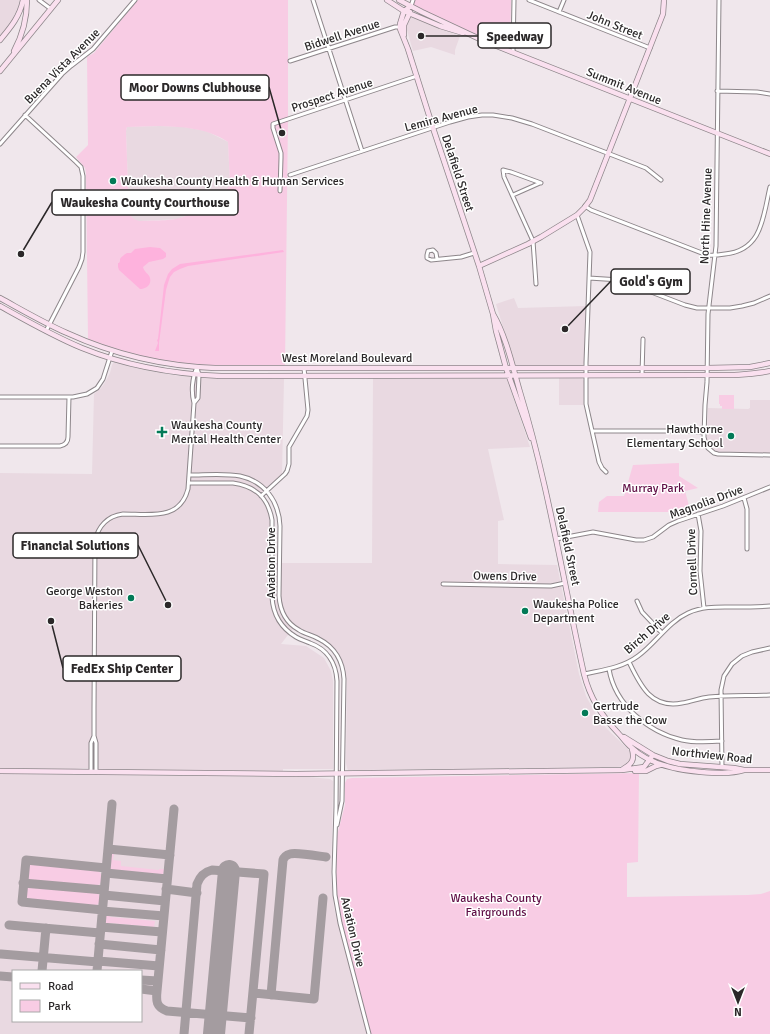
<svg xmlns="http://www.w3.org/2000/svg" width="770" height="1034" viewBox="0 0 770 1034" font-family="Signika,sans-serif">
	<rect width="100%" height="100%" fill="#f0e7ec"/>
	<path fill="#e9d9e1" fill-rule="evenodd" d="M 0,0 L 22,0 L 19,9 L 11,23 L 0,37 Z
		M 411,17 L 460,36 L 455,50 L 455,55 L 431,47 L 413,51 L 406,27 L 410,17 Z
		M 160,126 L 184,127 L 206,131 L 228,142 L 230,185 L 228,188 L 223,192 L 213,193 L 188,215 L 178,219 L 140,221 L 136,221 L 132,218 L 129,213 L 126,131 L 127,127 Z
		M 514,298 L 518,308 L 586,306 L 584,362 L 583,366 L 515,366 L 496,304 Z
		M 115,362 L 144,370 L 179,376 L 220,378 L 284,378 L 282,475 L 259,496 L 267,508 L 269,514 L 270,527 L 270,563 L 372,563 L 373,378 L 504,378 L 507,379 L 530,447 L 488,449 L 504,520 L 498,521 L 498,564 L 557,565 L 579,674 L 586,696 L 598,718 L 607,729 L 630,751 L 632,758 L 626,766 L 617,767 L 478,769 L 356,770 L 348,770 L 347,768 L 346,763 L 347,681 L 345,667 L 339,655 L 330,645 L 320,638 L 303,630 L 295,626 L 281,644 L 306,646 L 324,658 L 331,671 L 333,681 L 333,769 L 283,769 L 283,772 L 213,772 L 191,770 L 168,770 L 148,771 L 83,768 L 68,770 L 0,769 L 0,473 L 92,474 L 94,394 L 101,388 L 104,384 L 110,373 L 112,365 L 113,363 Z
		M 559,378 L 582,378 L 584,381 L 583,405 L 559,405 Z
		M 750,400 L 770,400 L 770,453 L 720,453 L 712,449 L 708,444 L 707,438 L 708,408 L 748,409 L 750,408 Z
		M 0,774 L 309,777 L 330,779 L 333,781 L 333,784 L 331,877 L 334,908 L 367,1034 L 0,1034 ZM 13,971 L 141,971 L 141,1021 L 13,1021 Z"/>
	<path fill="#f8cce4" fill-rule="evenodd" d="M 138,0 L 288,0 L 288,117 L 285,365 C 247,365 208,367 171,362 C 142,358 114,349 88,339 L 86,173 L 85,168 L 76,157 L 88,145 L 87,57 L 94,53 ZM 160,126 C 184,127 207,128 228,142 L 230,185 C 225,195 219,190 212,194 C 203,200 197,209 189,214 C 178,222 153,220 140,221 C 134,220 132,218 129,213 L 126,131 L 127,127 Z
		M 415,0 L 511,0 L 510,49 L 485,39 L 413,6 Z
		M 719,395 L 734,395 L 734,409 L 722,409 L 722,406 L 720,406 L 720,404 L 719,404 Z
		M 679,463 L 679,476 L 698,488 L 685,491 L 691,513 L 680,517 L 678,512 L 598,512 L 599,502 L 607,496 L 624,496 L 633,465 Z
		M 639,773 L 638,862 L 627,863 L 627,897 L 748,895 L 761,894 L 770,891 L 770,1034 L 371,1034 L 341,919 L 337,900 L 336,882 L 337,836 L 345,805 L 345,783 L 347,779 L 352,778 Z
		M 112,852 L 114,853 L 113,860 L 121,861 L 121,866 L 159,870 L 159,869 L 164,869 L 163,877 L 110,872 L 108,871 L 110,853 Z
		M 31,864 L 96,869 C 105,875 104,885 93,887 L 28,881 L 26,878 L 27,866 L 27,865 Z
		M 28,885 L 94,891 C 103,894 102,905 92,907 L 26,901 C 23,897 24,890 26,886 Z
		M 108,913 L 110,915 L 110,917 L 155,921 L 154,927 L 110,923 L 110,925 L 107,926 L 104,923 L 105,915 Z"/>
	<path fill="#feb2dd" d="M 150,247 L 160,248 L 166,253 L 166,257 L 163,259 L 149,262 L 143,267 C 144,272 149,274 150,278 C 152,285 145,289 140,289 L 119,270 L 118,267 L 118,263 L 119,263 L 120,261 L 120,259 C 121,257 125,254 127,253 L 131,253 L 135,249 Z
		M 283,250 L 284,252 L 188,266 L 180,269 L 174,272 L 170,277 L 168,283 L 166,290 L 159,343 L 159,351 L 155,351 L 158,343 L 157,340 L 158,339 L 164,285 L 168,274 L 172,269 L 180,264 Z"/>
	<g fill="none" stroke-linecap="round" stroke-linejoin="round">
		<path stroke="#a49ca0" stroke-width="9" d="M 174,809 L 157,991 C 156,1001 156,1007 167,1011 L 251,1018
			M 108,849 L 170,855
			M 106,873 L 167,879
			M 23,883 L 104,890
			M 166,889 L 197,893
			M 104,895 L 165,901
			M 103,910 L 22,902 L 26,860 L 106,868
			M 102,911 L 164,916
			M 9,925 L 100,933
			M 101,927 L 162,932
			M 99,944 L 161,950
			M 1,954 L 98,962
			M 98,961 L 159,966
			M 42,971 L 46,928
			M 97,971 L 112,804
			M 0,976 L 13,977
			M 141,980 L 158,981
			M 141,989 L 157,991
			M 253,993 L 314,999 L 323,898
			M 271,995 L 283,860 C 284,857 286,855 290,854 C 296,852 318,856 326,857
			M 184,1034 L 197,884 C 200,876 204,872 212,870 L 264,874 L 249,1034"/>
		<path stroke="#a49ca0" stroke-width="22" d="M 214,1034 L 229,871"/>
		<g stroke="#8d868a" stroke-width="5">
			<path id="street" d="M 39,0 L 51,9
				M 313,0 L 362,151
				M 529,0 L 650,48
				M 719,0 L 716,246 L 708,314 L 707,382 L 705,405 L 704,437 L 706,445 L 708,448 L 714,453 L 718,454 L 770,455
				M 411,6 L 413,0
				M 559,12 L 564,0
				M 513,52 L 514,0
				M 290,61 L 395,27 L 400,27
				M 717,91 L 757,92 L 770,94
				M 25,115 L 76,162 L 81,167 L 83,176 L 83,252 L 82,259 L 79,267 L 46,331
				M 0,144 L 62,74 L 71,66 L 93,49 L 135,0
				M 290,175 L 450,122 L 468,117 L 482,115 L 493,115 L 512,118 L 532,124 L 646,168 L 661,180
				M 280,191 L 281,158 L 281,153 L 273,128 L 273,124 L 417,76
				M 513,195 L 540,183
				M 585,206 L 591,210 L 707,255 C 713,256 719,255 725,254 C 763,250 763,216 770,187
				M 577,215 L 590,252 L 586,363 L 586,404 L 599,462 L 602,468 L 606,472
				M 437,259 L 436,253 L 433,250 L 428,251 L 427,255 L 427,258 L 431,260 L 461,257 L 474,253
				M 589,278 L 620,280 L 685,305 L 697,308 L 730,308 L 742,306 L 754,303 L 770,296
				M 536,284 L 533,241 L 504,177 L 503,170 L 511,172 L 541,183
				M 642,375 L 643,339
				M 0,397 L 73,397 L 87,394 L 97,388 L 103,379 L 112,351
				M 194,403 L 198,398 L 199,375 L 197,368
				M 592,431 L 676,431 L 704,432
				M 0,446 L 60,446 C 65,445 68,442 68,437 L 69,397
				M 189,475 C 205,475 225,473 240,476 C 264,481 279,501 280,526 L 279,596 C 280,610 286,623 299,630 C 305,634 312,635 319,639 C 335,647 343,662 344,679 L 342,801 L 337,825
				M 189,483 L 233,483 C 255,486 268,497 272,520 L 272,597 C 273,614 281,628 296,637 C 301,640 306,641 310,643 C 327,649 336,663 337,681 L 336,807 L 334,872 L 335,895 L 340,923 L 369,1034
				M 261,496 L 285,474 L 287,471 L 289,464 L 289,447 L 307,416 L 308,410 L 304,368
				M 744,498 L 747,509 L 747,549
				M 698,514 L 701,531 L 700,571 L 704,608
				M 556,539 L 593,532 L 636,540 L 644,540 L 653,537 L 669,525 L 678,521 L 723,506 L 770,487
				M 443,584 L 551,586 L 565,583
				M 637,601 L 642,612 L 662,633
				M 629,662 C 640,685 651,709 682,703 C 691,702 699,698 709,697 C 729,695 750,696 770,695
				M 609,669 C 615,705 648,732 682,740 C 695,743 709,742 722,741
				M 584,674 C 602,670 622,668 638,656 C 656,643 668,622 688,613 C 703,606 718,607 733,607 C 746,607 758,607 770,606
				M 722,767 L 721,690 L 724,676 L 732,664 L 742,656 L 752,652 L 770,648
				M 91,771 L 91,743 L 94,736
				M 96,772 L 96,743 L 94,736 L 94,709 L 95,541 C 98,527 107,516 123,514 C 149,514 180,521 188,489 L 194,403 C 191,392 192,378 197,367"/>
		</g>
		<g stroke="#8d868a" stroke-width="6">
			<path id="secondary" d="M 387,0 L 404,11 L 440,26 L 463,33
				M 399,0 L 422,12 L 484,41 L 770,154
				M 411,6 L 404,11 L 400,24 L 400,29 L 408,49 L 433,128 L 479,266 L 493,314 L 496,331 L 506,368 L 531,438
				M 404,35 L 404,25 L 410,12
				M 0,40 C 11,27 20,16 23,0
				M 14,51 C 22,36 27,17 27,0
				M 0,71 L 58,0
				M 479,266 L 528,244 L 541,237 L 577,215 L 584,208 L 590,200 L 663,14 L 664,0
				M 0,298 C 22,310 44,323 67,333 C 115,355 162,366 215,368 L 707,368 L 750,367 L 770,363
				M 0,306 C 27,321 53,336 82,348 C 126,366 173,374 221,376 L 697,375 C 721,375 746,376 770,371
				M 493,314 C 506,336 513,368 520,392 C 548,484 563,580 584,674 C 590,698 601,715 619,734 C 623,738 626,743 631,747 C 649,765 677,770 701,772 C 715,773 730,774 744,770
				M 624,737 L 653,755 L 668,761 L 680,764 L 734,768 L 744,770 L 770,770
				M 623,769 C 632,764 635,760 632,749
				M 0,771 L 296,774 L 622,770 L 644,767 L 653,755
				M 635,771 L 646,771 L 656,766 L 660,765"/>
		</g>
		<use href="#street" stroke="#fff" stroke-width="3"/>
		<use href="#secondary" stroke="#fae0ef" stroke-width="4.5"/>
	</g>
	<g fill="#027a57" stroke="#fff" stroke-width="1.5">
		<circle cx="113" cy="181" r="4"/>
		<path d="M160 426h4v4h4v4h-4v4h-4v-4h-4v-4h4z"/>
		<circle cx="731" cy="436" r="4"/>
		<circle cx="131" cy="598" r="4"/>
		<circle cx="525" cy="611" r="4"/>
		<circle cx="585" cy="713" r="4"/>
	</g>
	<g text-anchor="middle" stroke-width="3" stroke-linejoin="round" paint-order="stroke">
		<g font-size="12" fill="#2b2829" stroke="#fff">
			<text transform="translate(615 25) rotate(22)" y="4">John Street</text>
			<text transform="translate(342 35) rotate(-18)" y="4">Bidwell Avenue</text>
			<text transform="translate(62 66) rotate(-45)" y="4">Buena Vista Avenue</text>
			<text transform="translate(624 86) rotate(22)" y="4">Summit Avenue</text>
			<text transform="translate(332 95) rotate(-18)" y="4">Prospect Avenue</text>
			<text transform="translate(441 118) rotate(-15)" y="4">Lemira Avenue</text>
			<text transform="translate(458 173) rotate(72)" y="4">Delafield Street</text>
			<text transform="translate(706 216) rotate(-88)" y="4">North Hine Avenue</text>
			<text x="347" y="362">West Moreland Boulevard</text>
			<text transform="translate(706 502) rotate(-20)" y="4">Magnolia Drive</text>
			<text transform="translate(568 546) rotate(78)" y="4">Delafield Street</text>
			<text transform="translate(692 562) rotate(-92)" y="4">Cornell Drive</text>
			<text transform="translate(271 563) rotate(-90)" y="4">Aviation Drive</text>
			<text transform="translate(505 576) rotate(1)" y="4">Owens Drive</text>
			<text transform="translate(647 633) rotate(-41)" y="4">Birch Drive</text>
			<text transform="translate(712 755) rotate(6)" y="4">Northview Road</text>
			<text transform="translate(353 932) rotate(77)" y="4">Aviation Drive</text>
		</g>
		<g font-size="12" fill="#2b2829" stroke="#fff" text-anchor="start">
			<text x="121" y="185">Waukesha County Health &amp; Human Services</text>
			<text x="171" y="429">Waukesha County<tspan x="171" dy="14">Mental Health Center</tspan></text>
			<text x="723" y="433" text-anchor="end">Hawthorne<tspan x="723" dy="14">Elementary School</tspan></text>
			<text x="123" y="595" text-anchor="end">George Weston<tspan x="123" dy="14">Bakeries</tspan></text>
			<text x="533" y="608">Waukesha Police<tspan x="533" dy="14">Department</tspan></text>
			<text x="593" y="710">Gertrude<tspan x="593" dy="14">Basse the Cow</tspan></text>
		</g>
		<g font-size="12" fill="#600f46" stroke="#fff">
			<text x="653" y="492">Murray Park</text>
			<text x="496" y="902">Waukesha County<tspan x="496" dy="14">Fairgrounds</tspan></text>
		</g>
	</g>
	<path fill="none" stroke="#2b2829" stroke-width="1.5" d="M421 36L478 36M282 133L269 87M21 254L52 202M565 329L611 281M168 605L138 545M51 621L63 668"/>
	<g fill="#2b2829" stroke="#fff" stroke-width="1.5">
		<circle cx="421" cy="36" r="4"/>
		<circle cx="282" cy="133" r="4"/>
		<circle cx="21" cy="254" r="4"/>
		<circle cx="565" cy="329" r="4"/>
		<circle cx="168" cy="605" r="4"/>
		<circle cx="51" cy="621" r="4"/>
	</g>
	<g fill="#fff" stroke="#2b2829" stroke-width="1.5">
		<rect x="478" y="23" width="73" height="25" rx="4"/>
		<rect x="121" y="75" width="148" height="25" rx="4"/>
		<rect x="52" y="190" width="186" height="25" rx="4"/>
		<rect x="611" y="269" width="79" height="25" rx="4"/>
		<rect x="13" y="533" width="125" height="25" rx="4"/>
		<rect x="63" y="656" width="118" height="25" rx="4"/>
	</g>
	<g font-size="13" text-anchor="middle" font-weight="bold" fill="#2b2829">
		<text x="515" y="41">Speedway</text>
		<text x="195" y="92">Moor Downs Clubhouse</text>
		<text x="145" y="207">Waukesha County Courthouse</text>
		<text x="651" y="286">Gold's Gym</text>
		<text x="75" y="550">Financial Solutions</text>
		<text x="122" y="673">FedEx Ship Center</text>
	</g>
	<rect x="12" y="970" width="130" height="52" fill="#ffffff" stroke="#aaa9a9"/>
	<rect x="20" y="983" width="20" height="6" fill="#fae0ef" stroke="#aaa9a9"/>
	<text x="48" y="990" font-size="12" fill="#2b2829">Road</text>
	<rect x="20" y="1000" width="20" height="12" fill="#f8cce4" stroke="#aaa9a9"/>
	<text x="48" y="1010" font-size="12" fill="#2b2829">Park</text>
	<g transform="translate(738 1002) rotate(180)" stroke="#ffffff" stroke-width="3" paint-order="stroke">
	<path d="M0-3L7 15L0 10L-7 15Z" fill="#2b2829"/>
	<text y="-6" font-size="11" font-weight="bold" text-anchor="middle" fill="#2b2829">N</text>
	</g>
</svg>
